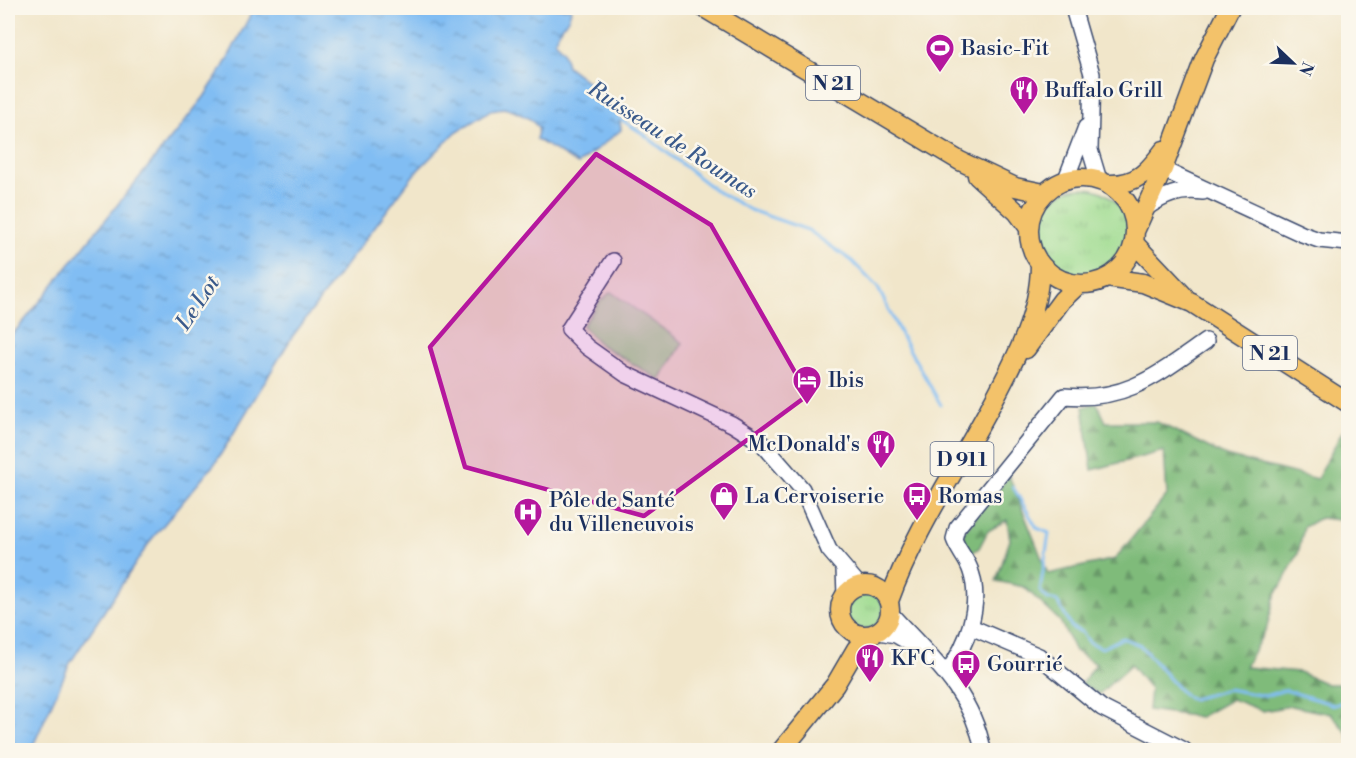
<svg xmlns="http://www.w3.org/2000/svg" width="1356" height="758" viewBox="0 0 1356 758" font-family="'Libre Bodoni',serif">
	<defs>
		<pattern id="grass-tufts" width="24" height="20" patternUnits="userSpaceOnUse" patternTransform="scale(1.5)"><rect width="24" height="20" fill="#9fdb90"/><path d="M3 7l-1-3M5 7V3M7 7l1-3M15 17l-1-3M17 17v-4M19 17l1-3" fill="none" stroke="#88bc7f"/></pattern>
		<pattern id="forest-firs" width="22" height="20" patternUnits="userSpaceOnUse" patternTransform="scale(1.5)"><rect width="22" height="20" fill="#7fbb7a"/><path d="M5 1l3.5 6h-7zM16 11l3.5 6h-7z" fill="#679867"/></pattern>
		<pattern id="water-ripples" width="26" height="14" patternUnits="userSpaceOnUse" patternTransform="scale(1.5)"><rect width="26" height="14" fill="#81bdf3"/><path d="M2 4q2-2 4 0t4 0M15 11q2-2 4 0t4 0" fill="none" stroke="#699ac8"/></pattern>
	</defs>
	<rect width="100%" height="100%" fill="#fbf7ec"/>
	<filter id="ink" filterUnits="userSpaceOnUse"><feTurbulence type="fractalNoise" baseFrequency=".0167" numOctaves="2"/><feDisplacementMap in="SourceGraphic" scale="12" xChannelSelector="R" yChannelSelector="G"/><feConvolveMatrix kernelMatrix="1 2 1 2 8 2 1 2 1" color-interpolation-filters="sRGB"/></filter>
	<filter id="wash" filterUnits="userSpaceOnUse"><feTurbulence type="fractalNoise" baseFrequency=".008" numOctaves="4" result="noise"/><feDisplacementMap in="SourceGraphic" scale="24" xChannelSelector="R" yChannelSelector="G"/><feGaussianBlur stdDeviation="1.35" result="paint"/><feColorMatrix in="noise" values="0 0 0 0 0 0 0 0 0 0 0 0 0 0 0 0 0 1.4 0 .05"/><feComposite in="paint" operator="in"/></filter>
	<g filter="url(#wash)">
		<rect width="100%" height="100%" fill="#f1e6ca"/>
		<path fill="url(#grass-tufts)" stroke="#5d8577" stroke-width="1.5" d="M1038 233a45 45 0 1 1 90 0a45 45 0 1 1-90 0Z
			M845 610a19 19 0 1 1 38 0a19 19 0 1 1-38 0Z"/>
		<path fill="url(#forest-firs)" stroke="#4d756c" stroke-width="1.5" d="M 1097,403 L 1106,422 L 1157,422 L 1226,456 L 1317,479 L 1342,432 L 1348,437 L 1348,521 L 1320,518 L 1304,527 L 1298,554 L 1274,599 L 1267,627 L 1245,667 L 1299,672 L 1327,684 L 1348,684 L 1348,738 L 1348,734 L 1331,714 L 1291,706 L 1263,711 L 1232,699 L 1200,717 L 1148,710 L 1150,689 L 1131,665 L 1099,694 L 1081,684 L 1096,664 L 1075,651 L 1060,621 L 1024,587 L 996,581 L 1010,540 L 1007,520 L 988,531 L 979,548 L 970,554 L 963,533 L 1009,476 L 1048,574 L 1115,559 L 1167,495 L 1164,451 L 1092,470 L 1083,407 Z"/>
		<path fill="#9fdb90" stroke="#5d8577" stroke-width="1.5" d="M 611,292 L 683,343 L 660,380 L 601,345 L 582,326 L 600,301 Z"/>
		<path fill="url(#water-ripples)" stroke="#4e76a8" stroke-width="1.5" d="M 254,8 L 571,8 C 571,22 556,29 555,42 L 563,51 L 567,66 L 618,105 L 621,130 L 578,164 L 536,139 L 539,128 L 530,119 L 514,111 L 504,108 L 491,110 L 456,132 L 415,173 L 292,337 L 216,462 L 151,540 L 70,663 L 31,750 L 8,750 L 8,339 L 25,320 L 204,97 L 222,69 Z"/>
		<g fill="none" stroke-linecap="round" stroke-linejoin="round">
			<path stroke="#81bdf3" stroke-width="3" d="M 617,117 L 642,133 L 715,190 L 750,210 L 808,230 L 852,261 L 878,288 L 901,335 L 941,405
				M 1013,487 L 1037,528 L 1049,533 L 1040,591 L 1048,599 L 1057,601 L 1072,628 L 1082,632 L 1089,642 L 1102,648 L 1123,638 L 1140,645 L 1184,695 L 1193,699 L 1228,689 L 1265,696 L 1285,690 L 1335,705 L 1348,700"/>
		</g>
	</g>
	<g filter="url(#ink)">
		<g fill="none" stroke-linecap="round" stroke-linejoin="round">
			<g stroke="#3b4a6e" stroke-width="18">
				<path id="minor" d="M 1073,8 L 1092,74 L 1090,150 L 1099,180
					M 1153,165 L 1302,234 L 1319,240 L 1348,243
					M 1066,179 L 1086,127
					M 1145,209 C 1164,195 1179,189 1203,192
					M 613,261 L 569,329 L 587,347 L 625,374 L 732,424 L 761,442 L 802,489 L 829,550 L 859,585
					M 844,569 L 845,595
					M 890,613 C 929,656 972,691 983,750
					M 971,627 L 1039,656 L 1102,708 L 1184,750
					M 879,632 L 896,635 L 915,646
					M 947,672 C 967,646 982,605 971,572 C 968,560 958,551 954,539 L 957,528 L 1064,396 C 1126,402 1157,375 1206,341"/>
			</g>
			<g stroke="#3b4a6e" stroke-width="21">
				<path id="major" d="M 704,8 L 960,161 L 1015,187 L 1044,193
					M 977,176 L 1017,212 L 1029,228
					M1029 231a53 53 0 1 1 106 0a53 53 0 1 1-106 0Z
					M 1109,184 C 1137,185 1148,171 1164,150
					M 1136,229 L 1163,169 L 1204,59 L 1230,8
					M 1134,243 L 1184,296
					M 1107,278 L 1143,283 L 1192,303 L 1348,403
					M 1026,349 L 1062,300 L 1079,284
					M840 610a25 25 0 1 1 50 0a25 25 0 1 1-50 0Z
					M 889,601 C 913,534 955,472 989,409 C 1013,364 1040,316 1040,264
					M 782,750 L 835,685 L 856,649 L 867,636"/>
			</g>
			<use href="#minor" stroke="#fff" stroke-width="15"/>
			<use href="#major" stroke="#f3c26a" stroke-width="18"/>
		</g>
	</g>
	<path fill="#b5179e" fill-opacity="0.2" stroke="#b5179e" stroke-width="4.5" stroke-linejoin="round" d="M 596,154 L 711,225 L 808,395 L 644,516 L 465,467 L 430,347 Z"/>
	<defs>
		<g id="stadium-pin" transform="scale(1.5)"><path d="M0 17L-7.5 6A9.5 9.5 0 1 1 7.5 6Z" fill="#b5179e" stroke="#fbf7ec"/><path d="M0-5a6.5 5 0 1 0 0 10a6.5 5 0 1 0 0-10ZM-3.5-1.8h7v3.6h-7Z" fill="#fff"/></g>
		<g id="restaurant-pin" transform="scale(1.5)"><path d="M0 17L-7.5 6A9.5 9.5 0 1 1 7.5 6Z" fill="#b5179e" stroke="#fbf7ec"/><path d="M-5-6h1v4h1v-4h1v4h1v-4h1v5L-1.5 .5V6h-2V.5L-5-1ZM5-6V6H3V1.5H1.5Q1.5-4 5-6Z" fill="#fff"/></g>
		<g id="hotel-pin" transform="scale(1.5)"><path d="M0 17L-7.5 6A9.5 9.5 0 1 1 7.5 6Z" fill="#b5179e" stroke="#fbf7ec"/><path d="M-6-4.5h1.5V1H6V5H4.5V3h-9V5H-6ZM-4 0a1.8 1.8 0 1 1 3.6 0ZM.5 0V-2.5h3Q6-2.5 6 0Z" fill="#fff"/></g>
		<g id="shop-pin" transform="scale(1.5)"><path d="M0 17L-7.5 6A9.5 9.5 0 1 1 7.5 6Z" fill="#b5179e" stroke="#fbf7ec"/><path d="M-5-2.5h2.3a2.7 3.5 0 0 1 5.4 0H5L5.5 6h-11ZM-1.5-2.5h3a1.5 2.3 0 0 0-3 0Z" fill="#fff"/></g>
		<g id="bus-pin" transform="scale(1.5)"><path d="M0 17L-7.5 6A9.5 9.5 0 1 1 7.5 6Z" fill="#b5179e" stroke="#fbf7ec"/><path d="M-5-6H5V4H4V6H2V4H-2V6H-4V4H-5ZM-3.5-4V0h7V-4ZM-3.5 1.2v1.5H-2V1.2ZM2 1.2v1.5H3.5V1.2Z" fill="#fff"/></g>
		<g id="hospital-pin" transform="scale(1.5)"><path d="M0 17L-7.5 6A9.5 9.5 0 1 1 7.5 6Z" fill="#b5179e" stroke="#fbf7ec"/><path d="M-5-5h3v3.5h4V-5h3V5h-3V1.5h-4V5h-3Z" fill="#fff"/></g>
	</defs>
	<g fill-rule="evenodd">
		<use href="#stadium-pin" x="940" y="48"/>
		<use href="#restaurant-pin" x="1024" y="90"/>
		<use href="#hotel-pin" x="807" y="380"/>
		<use href="#restaurant-pin" x="881" y="444"/>
		<use href="#shop-pin" x="724" y="496"/>
		<use href="#bus-pin" x="917" y="496"/>
		<use href="#hospital-pin" x="528" y="512"/>
		<use href="#restaurant-pin" x="870" y="658"/>
		<use href="#bus-pin" x="966" y="664"/>
	</g>
	<g text-anchor="middle" stroke-width="5" stroke-linejoin="round" paint-order="stroke">
		<g fill="#fbf7ec" stroke="#5e6b89" stroke-width="1.5">
			<rect x="806" y="66" width="54" height="34" rx="4.5"/>
			<rect x="1243" y="336" width="54" height="34" rx="4.5"/>
			<rect x="930.5" y="442" width="63" height="34" rx="4.5"/>
		</g>
		<g font-size="20" font-weight="bold" fill="#1b2f5e">
			<text x="833" y="90">N 21</text>
			<text x="1270" y="360">N 21</text>
			<text x="962" y="466">D 911</text>
		</g>
		<g font-size="21" fill="#1b2f5e" stroke="#fbf7ec" text-anchor="start">
			<text x="961" y="55">Basic-Fit</text>
			<text x="1045" y="97">Buffalo Grill</text>
			<text x="828" y="387">Ibis</text>
			<text x="860" y="451" text-anchor="end">McDonald's</text>
			<text x="745" y="503">La Cervoiserie</text>
			<text x="938" y="503">Romas</text>
			<text x="549" y="507">Pôle de Santé<tspan x="549" dy="24">du Villeneuvois</tspan></text>
			<text x="891" y="665">KFC</text>
			<text x="987" y="671">Gourrié</text>
		</g>
		<g font-size="22" font-style="italic" fill="#3a5a8b" stroke="#fbf7ec">
			<text transform="translate(673 139) rotate(33)" y="8">Ruisseau de Roumas</text>
			<text transform="translate(197 302) rotate(-56)" y="8">Le Lot</text>
		</g>
	</g>
	<rect width="1356" height="758" fill="none" stroke="#fbf7ec" stroke-width="30"/>
	<g transform="translate(1293 63) rotate(113)" stroke="#fbf7ec" stroke-width="4.5" paint-order="stroke">
	<path d="M0-4.5L10 22L0 15L-10 22Z" fill="#1b2f5e"/>
	<text y="-9" font-size="16" font-weight="bold" text-anchor="middle" fill="#1b2f5e">N</text>
	</g>
</svg>
